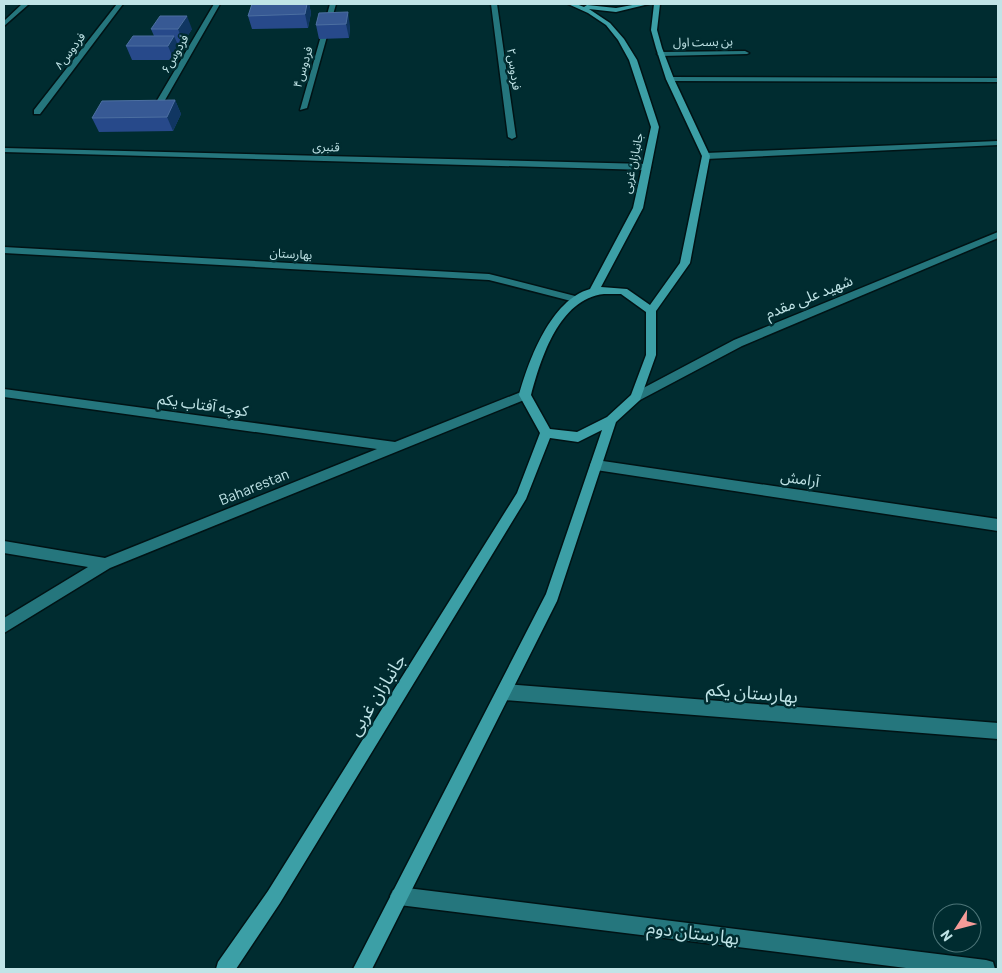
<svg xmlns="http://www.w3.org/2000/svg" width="1002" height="973" viewBox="0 0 1002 973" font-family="Barlow,'Noto Sans Arabic',sans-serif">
	<rect width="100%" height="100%" fill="#002c30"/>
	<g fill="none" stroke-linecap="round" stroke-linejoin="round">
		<g stroke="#001315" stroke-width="3">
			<path id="minor" d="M 22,4 L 29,4 L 4,26 L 4,21 Z
				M 117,4 L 123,4 L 40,114 L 34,114 L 34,110 Z
				M 214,4 L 220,4 L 157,114 L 150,116 L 149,114 Z
				M 330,4 L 336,4 L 307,108 L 300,110 Z
				M 491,4 L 497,4 L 516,137 L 512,139 L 508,137 Z
				M 745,51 L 749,53 L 747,54 L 661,56 L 657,54 L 661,52 Z
				M 667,77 L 998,78 L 998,82 L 670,81 L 666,79 Z
				M 998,141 L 998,145 L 706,159 L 702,156 L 706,153 Z
				M 4,148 L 647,164 L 651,167 L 647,170 L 4,152 Z
				M 998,232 L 998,238 L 742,346 L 640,400 L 636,401 L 630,397 L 632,394 L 734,340 Z
				M 4,247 L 489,274 L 575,296 L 580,299 L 575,302 L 489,280 L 4,253 Z
				M 4,389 L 395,442 L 521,392 L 529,392 L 531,395 L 529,398 L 110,568 L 4,633 L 4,618 L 88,567 L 4,553 L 4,541 L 105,558 L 377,449 L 4,397 Z
				M 596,460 L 998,519 L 998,531 L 596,470 L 592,469 L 590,465 L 592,461 Z
				M 504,684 L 998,723 L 998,739 L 504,700 L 499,697 L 496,692 L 499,687 Z
				M 399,887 L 986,960 L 993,962 L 995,969 L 914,969 L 399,905 L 393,902 L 390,896 L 393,890 Z"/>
		</g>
		<g stroke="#001315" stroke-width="3">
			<path id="major" d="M 568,4 L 576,4 L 584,7 L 587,5 L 616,8 L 638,4 L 649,4 L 616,12 L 589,9 L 610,23 L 624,39 L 637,60 L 659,127 L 643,208 L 601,287 L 627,289 L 650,305 L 680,263 L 702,156 L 666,79 L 656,48 L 651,30 L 654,4 L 660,4 L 657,30 L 662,48 L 674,79 L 710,156 L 690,263 L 656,311 L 656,355 L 640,400 L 616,422 L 557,601 L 372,969 L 353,969 L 546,594 L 602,430 L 578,442 L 550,438 L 526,499 L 280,903 L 236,969 L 216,969 L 218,962 L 268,891 L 517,493 L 540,433 L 519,395 C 529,359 551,300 590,289 L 633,208 L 651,127 L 629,60 L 618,40 L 606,25 L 588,13 ZM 604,294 L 621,294 L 646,312 L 646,355 L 631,395 L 607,417 L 577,432 L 550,429 L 531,395 C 541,358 559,299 604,294 Z"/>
		</g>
		<use href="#minor" fill="#25767d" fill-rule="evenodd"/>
		<use href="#major" fill="#3c9fa6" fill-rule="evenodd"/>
	</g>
	<path fill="#27498a" d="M 252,4 L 309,4 L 311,13 L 308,28 L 252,29 L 248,16 Z
		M 319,13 L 350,26 L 349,38 L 319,39 L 316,25 Z
		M 151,29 L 192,29 L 183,43 L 177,43 L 180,49 L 174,60 L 132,60 L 126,46 L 154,36 Z
		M 175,100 L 181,114 L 173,131 L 99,132 L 92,118 Z"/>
	<path fill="#103662" d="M 307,4 L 309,4 L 311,13 L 308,28 L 305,14 Z
		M 348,12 L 350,26 L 349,38 L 346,24 Z
		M 187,16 L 192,29 L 183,43 L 178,29 Z
		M 174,36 L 180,49 L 174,60 L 168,46 Z
		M 175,100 L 181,114 L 173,131 L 167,117 Z"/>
	<path fill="#375994" stroke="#4c6fa1" d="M 252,4 L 307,4 L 305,14 L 248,16 Z
		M 348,12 L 346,24 L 316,25 L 319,13 Z
		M 160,16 L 187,16 L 178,29 L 151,29 Z
		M 133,36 L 174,36 L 168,46 L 126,46 Z
		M 175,100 L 167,117 L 92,118 L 102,101 Z"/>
	<g text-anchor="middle" stroke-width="5" stroke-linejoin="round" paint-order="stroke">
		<g font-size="12" fill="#c0e4e7" stroke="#002c30">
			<text transform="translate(703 42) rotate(-1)" y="4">بن بست اول</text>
			<text transform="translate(70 51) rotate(-53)" y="4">فردوس۸</text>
			<text transform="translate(175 54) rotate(-60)" y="4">فردوس۶</text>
			<text transform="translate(303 67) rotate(-74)" y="4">فردوس۴</text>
			<text transform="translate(514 69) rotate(82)" y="4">فردوس۲</text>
			<text transform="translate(326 147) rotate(2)" y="4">قنبری</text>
			<text transform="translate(633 163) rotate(-78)" y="4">جانبازان غربی</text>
			<text transform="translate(291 254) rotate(3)" y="4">بهارستان</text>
		</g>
		<g font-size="15" fill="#c0e4e7" stroke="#002c30">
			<text transform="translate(809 297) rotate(-22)" y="5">شهید علی مقدم</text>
			<text transform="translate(203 405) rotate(8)" y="5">کوچه آفتاب یکم</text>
			<text transform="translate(800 479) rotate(9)" y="5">آرامش</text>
			<text transform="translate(254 487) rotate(-22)" y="5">Baharestan</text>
		</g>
		<g font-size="18" fill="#c0e4e7" stroke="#002c30">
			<text transform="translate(752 693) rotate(5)" y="6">بهارستان یکم</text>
			<text transform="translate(377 695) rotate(-58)" y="6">جانبازان غربی</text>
			<text transform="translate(693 933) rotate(7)" y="6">بهارستان دوم</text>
		</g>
	</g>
	<rect width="1002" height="973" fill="none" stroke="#c0e4e7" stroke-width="10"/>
	<g transform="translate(957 928) rotate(234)"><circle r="24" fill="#002c30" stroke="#4d7679"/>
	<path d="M0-4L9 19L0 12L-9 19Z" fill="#f59b98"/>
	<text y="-8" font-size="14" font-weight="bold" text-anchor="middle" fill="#c0e4e7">N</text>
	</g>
</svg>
